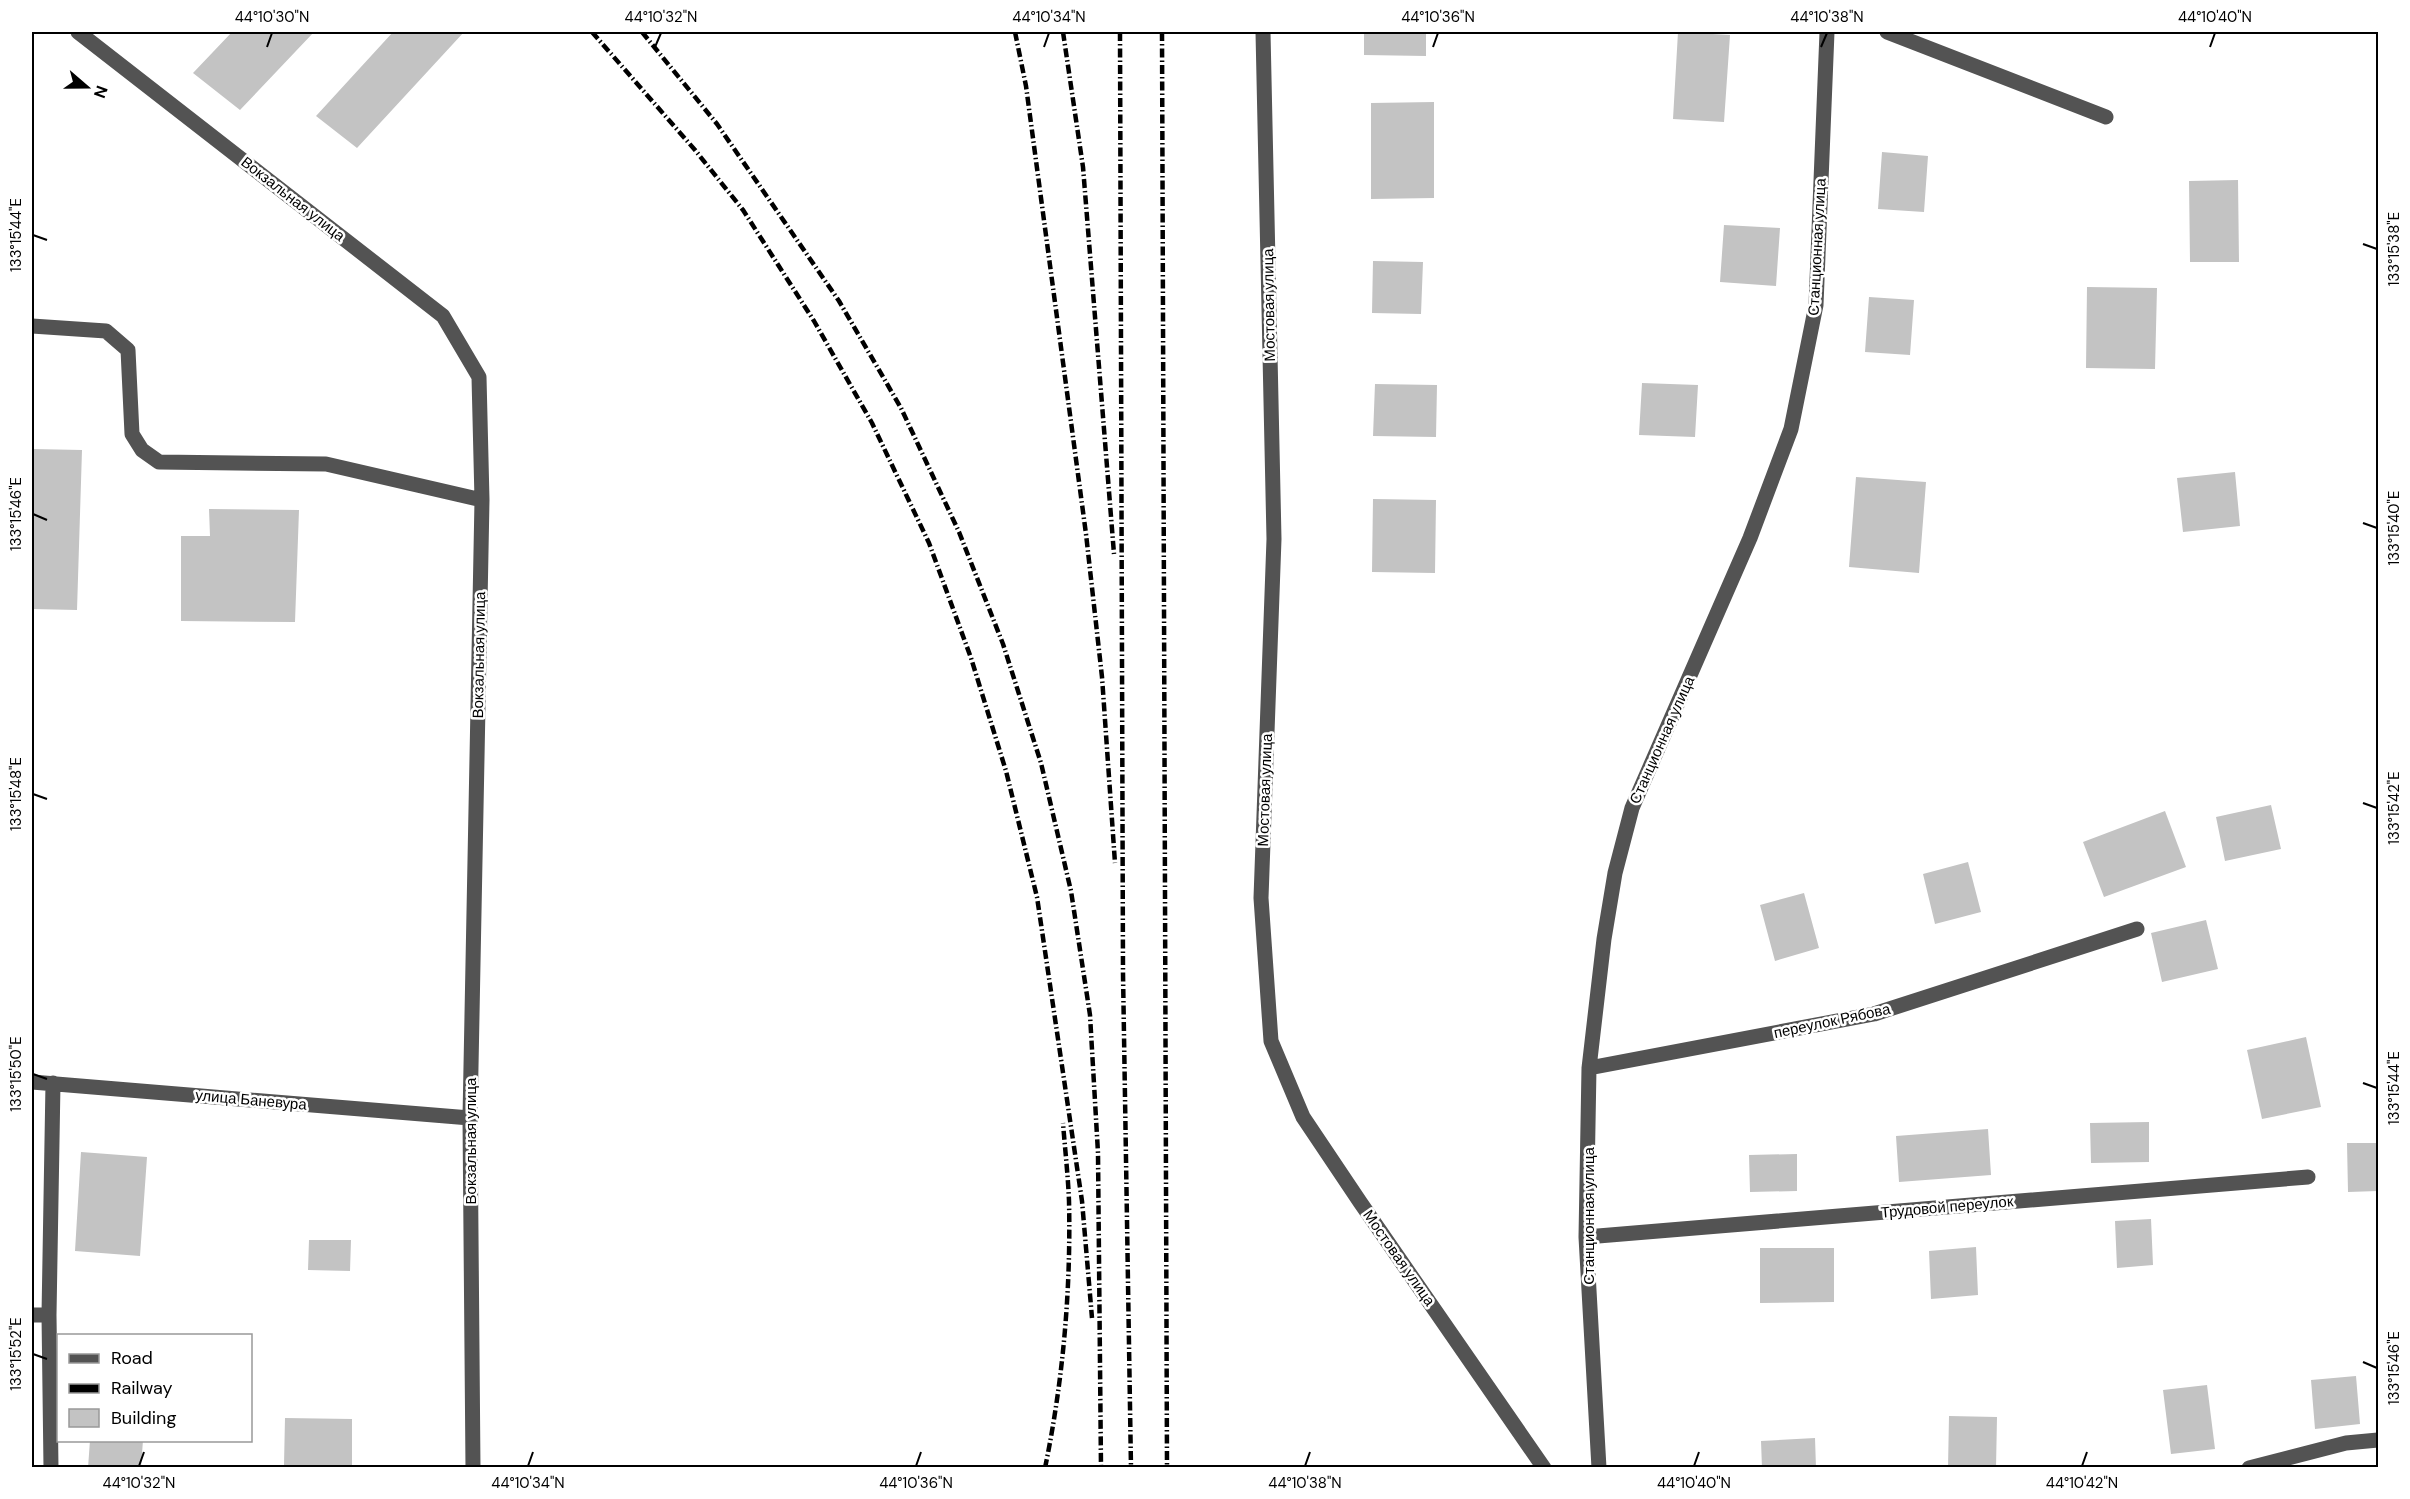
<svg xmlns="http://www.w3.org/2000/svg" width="2410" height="1499" viewBox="0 0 2410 1499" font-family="'DM Sans',sans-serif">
	<rect width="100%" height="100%" fill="#fff"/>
	<path fill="#c3c3c3" d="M 232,32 L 314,32 L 240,110 L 193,73 Z
		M 393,32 L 464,32 L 357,148 L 316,116 Z
		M 1364,32 L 1426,32 L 1426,56 L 1364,55 Z
		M 1678,32 L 1730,35 L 1724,122 L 1673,119 Z
		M 1434,102 L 1434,198 L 1371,199 L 1371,103 Z
		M 1882,152 L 1928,156 L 1924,212 L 1878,209 Z
		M 2238,180 L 2239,262 L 2190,262 L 2189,181 Z
		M 1724,225 L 1780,228 L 1776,286 L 1720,282 Z
		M 1373,261 L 1423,262 L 1421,314 L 1372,313 Z
		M 2087,287 L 2157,288 L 2155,369 L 2086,368 Z
		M 1869,297 L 1914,300 L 1910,355 L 1865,352 Z
		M 1642,383 L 1698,385 L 1695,437 L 1639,435 Z
		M 1375,384 L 1437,385 L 1436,437 L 1373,436 Z
		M 32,449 L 82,450 L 77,610 L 32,609 Z
		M 2235,472 L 2240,526 L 2183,532 L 2177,478 Z
		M 1856,477 L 1926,482 L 1919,573 L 1849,567 Z
		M 1373,499 L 1436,500 L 1435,573 L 1372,572 Z
		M 209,509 L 299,510 L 295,622 L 181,621 L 181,536 L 210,536 Z
		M 2271,805 L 2281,849 L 2225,861 L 2216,817 Z
		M 2165,811 L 2186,867 L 2104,897 L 2083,842 Z
		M 1968,862 L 1981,912 L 1935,924 L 1923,874 Z
		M 1804,893 L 1819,948 L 1775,961 L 1760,905 Z
		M 2206,920 L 2218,969 L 2162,982 L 2151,933 Z
		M 2306,1037 L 2321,1107 L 2262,1119 L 2247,1050 Z
		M 2149,1122 L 2149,1162 L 2091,1163 L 2090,1123 Z
		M 1988,1129 L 1991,1175 L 1899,1182 L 1896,1136 Z
		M 2347,1143 L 2378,1143 L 2378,1191 L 2348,1192 Z
		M 81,1152 L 147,1157 L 140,1256 L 75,1251 Z
		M 1797,1154 L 1797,1191 L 1750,1192 L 1749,1155 Z
		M 2151,1219 L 2153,1265 L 2117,1268 L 2115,1221 Z
		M 309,1240 L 351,1240 L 350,1271 L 308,1270 Z
		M 1976,1247 L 1978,1295 L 1931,1299 L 1929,1251 Z
		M 1760,1248 L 1834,1248 L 1834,1302 L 1760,1303 Z
		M 2356,1376 L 2360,1424 L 2315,1429 L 2311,1380 Z
		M 2207,1385 L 2215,1449 L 2171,1454 L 2163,1390 Z
		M 1949,1416 L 1997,1417 L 1996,1468 L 1948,1468 Z
		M 285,1418 L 352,1419 L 352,1467 L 284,1465 Z
		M 1815,1438 L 1816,1468 L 1762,1468 L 1761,1441 Z
		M 90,1440 L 143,1440 L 141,1468 L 88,1468 Z"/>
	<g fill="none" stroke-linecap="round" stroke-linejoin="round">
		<path stroke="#535353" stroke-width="15" d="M 78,32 L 443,316 L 479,377 L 482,500 L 470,1118 L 473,1468
			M 1263,32 L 1274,539 L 1261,898 L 1271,1041 L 1303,1117 L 1360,1202 L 1544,1468
			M 1887,32 L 2106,117
			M 32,326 L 106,331 L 128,350 L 132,434 L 142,450 L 159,462 L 326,464 L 482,500
			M 1589,1068 L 1874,1014 L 2137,929
			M 32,1082 L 470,1118
			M 1586,1237 L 2308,1177
			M 32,1315 L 49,1315 L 51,1468
			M 49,1315 L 53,1083
			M 1599,1468 L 1586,1237 L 1589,1068 L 1604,939 L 1615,873 L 1632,808 L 1750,538 L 1791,429 L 1816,305 L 1827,32
			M 2249,1468 L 2346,1443 L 2378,1440"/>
		<path stroke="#000" stroke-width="4.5" stroke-dasharray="9 3 1.5 3" stroke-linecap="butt" d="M 592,32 L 695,150 L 743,210 L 814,321 L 872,423 L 929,543 L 971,658 L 1006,771 L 1037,897 L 1082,1201 L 1092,1318
			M 642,32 L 717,124 L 839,301 L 901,408 L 959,532 L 1003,644 L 1041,763 L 1071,891 L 1090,1015 L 1098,1153 L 1101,1468
			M 1015,32 L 1026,86 L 1086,534 L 1102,677 L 1115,863
			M 1063,32 L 1083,167 L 1114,554
			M 1120,32 L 1123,973 L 1131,1468
			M 1162,32 L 1167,1468
			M 1045,1468 C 1063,1381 1071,1290 1069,1201 C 1068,1175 1065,1149 1063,1123"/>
	</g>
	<path fill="none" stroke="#000" stroke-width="2" d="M 267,47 L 272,33M 655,47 L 661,33M 1044,47 L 1049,33M 1433,47 L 1438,33M 1821,47 L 1827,33M 2210,47 L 2215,33M 33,235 L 47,240M 2363,244 L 2377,249M 33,514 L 47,520M 2363,523 L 2377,528M 33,794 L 47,799M 2363,803 L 2377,808M 33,1074 L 47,1079M 2363,1083 L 2377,1088M 33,1354 L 47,1359M 2363,1362 L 2377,1368M 139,1466 L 144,1452M 528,1466 L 533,1452M 916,1466 L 921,1452M 1305,1466 L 1310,1452M 1694,1466 L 1699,1452M 2082,1466 L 2087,1452"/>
	<g text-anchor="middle" stroke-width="5" stroke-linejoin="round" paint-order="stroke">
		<g font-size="15" fill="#000" stroke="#fff">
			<text transform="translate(293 199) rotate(38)" y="5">Вокзальная улица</text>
			<text transform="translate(1817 247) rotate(-87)" y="5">Станционная улица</text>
			<text transform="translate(1269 305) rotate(-91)" y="5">Мостовая улица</text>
			<text transform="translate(479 655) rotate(-89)" y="5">Вокзальная улица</text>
			<text transform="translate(1662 740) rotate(-66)" y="5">Станционная улица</text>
			<text transform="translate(1265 790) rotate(-88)" y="5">Мостовая улица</text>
			<text transform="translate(1832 1021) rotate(-12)" y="5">переулок Рябова</text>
			<text transform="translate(251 1100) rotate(5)" y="5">улица Баневура</text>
			<text transform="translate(471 1141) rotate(-90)" y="5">Вокзальная улица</text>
			<text transform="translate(1947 1207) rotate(-5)" y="5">Трудовой переулок</text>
			<text transform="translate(1589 1216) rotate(-90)" y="5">Станционная улица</text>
			<text transform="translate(1399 1258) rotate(55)" y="5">Мостовая улица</text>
		</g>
	</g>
	<rect width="2410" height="1499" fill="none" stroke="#ffffff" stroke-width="66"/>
	<rect x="57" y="1334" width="195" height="108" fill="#ffffff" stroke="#999999" stroke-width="1.5"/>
	<rect x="69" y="1354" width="30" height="9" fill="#535353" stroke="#999999" stroke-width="1.5"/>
	<text x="111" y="1364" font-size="18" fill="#000000">Road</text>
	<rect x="69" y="1384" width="30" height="9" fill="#000000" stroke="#999999" stroke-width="1.5"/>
	<text x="111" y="1394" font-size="18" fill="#000000">Railway</text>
	<rect x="69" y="1409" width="30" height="18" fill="#c3c3c3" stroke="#999999" stroke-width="1.5"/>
	<text x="111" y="1424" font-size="18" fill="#000000">Building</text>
	<g transform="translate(87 87) rotate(110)" stroke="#ffffff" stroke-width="4.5" paint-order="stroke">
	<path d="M0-4.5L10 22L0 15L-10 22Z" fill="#000000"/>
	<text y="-9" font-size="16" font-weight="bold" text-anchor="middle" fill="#000000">N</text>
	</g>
	<rect x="33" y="33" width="2344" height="1433" fill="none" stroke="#000" stroke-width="2"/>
	<g font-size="15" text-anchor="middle" fill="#000">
		<text x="272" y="22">44°10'30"N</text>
		<text x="661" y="22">44°10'32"N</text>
		<text x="1049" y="22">44°10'34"N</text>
		<text x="1438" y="22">44°10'36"N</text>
		<text x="1827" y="22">44°10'38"N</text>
		<text x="2215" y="22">44°10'40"N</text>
		<text transform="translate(16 235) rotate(-90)" y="5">133°15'44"E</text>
		<text transform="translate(2394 249) rotate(-90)" y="5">133°15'38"E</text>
		<text transform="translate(16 514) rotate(-90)" y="5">133°15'46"E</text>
		<text transform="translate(2394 528) rotate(-90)" y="5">133°15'40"E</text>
		<text transform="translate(16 794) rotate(-90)" y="5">133°15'48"E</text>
		<text transform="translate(2394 808) rotate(-90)" y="5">133°15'42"E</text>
		<text transform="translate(16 1074) rotate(-90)" y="5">133°15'50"E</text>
		<text transform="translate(2394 1088) rotate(-90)" y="5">133°15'44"E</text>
		<text transform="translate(16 1354) rotate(-90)" y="5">133°15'52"E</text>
		<text transform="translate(2394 1368) rotate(-90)" y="5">133°15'46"E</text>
		<text x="139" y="1488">44°10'32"N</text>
		<text x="528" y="1488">44°10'34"N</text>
		<text x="916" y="1488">44°10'36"N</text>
		<text x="1305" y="1488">44°10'38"N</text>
		<text x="1694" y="1488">44°10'40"N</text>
		<text x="2082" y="1488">44°10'42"N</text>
	</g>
</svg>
